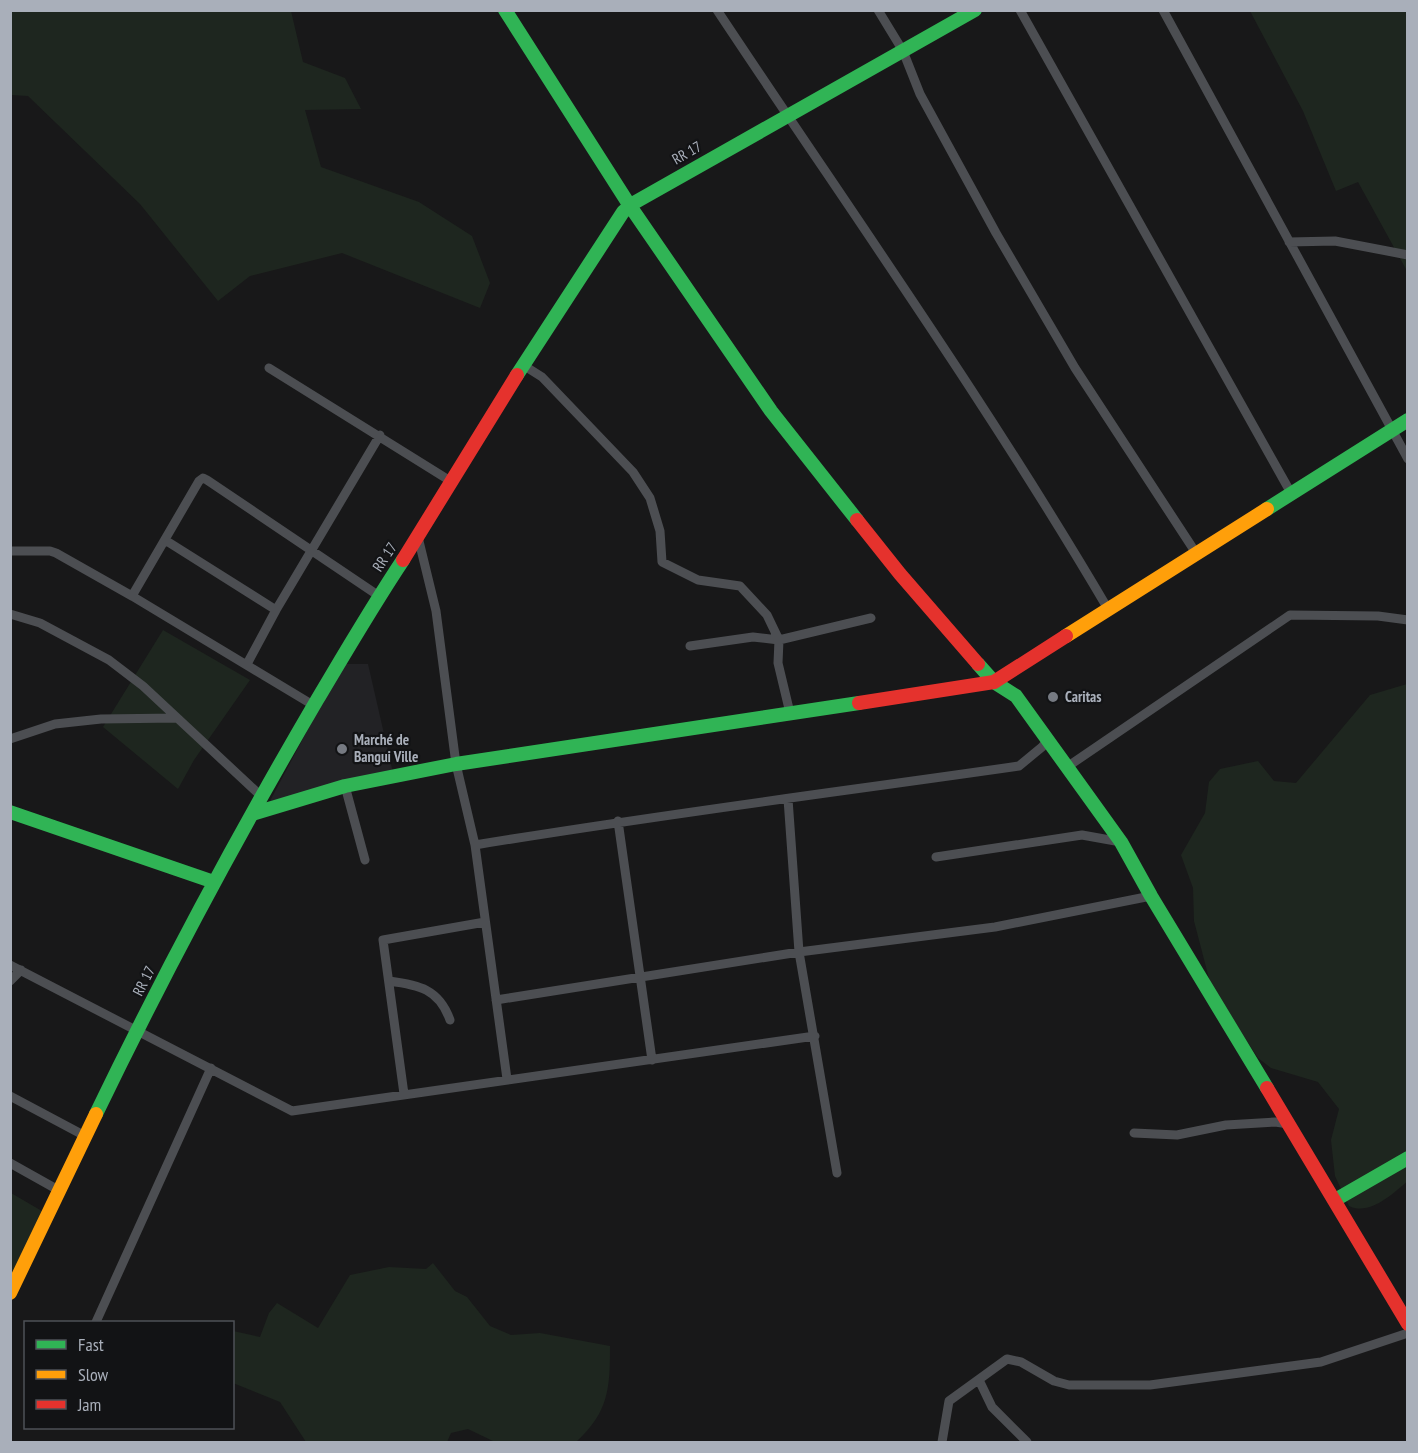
<svg xmlns="http://www.w3.org/2000/svg" width="1418" height="1453" viewBox="0 0 1418 1453" font-family="'PT Sans Narrow',sans-serif">
	<rect width="100%" height="100%" fill="#181819"/>
	<path fill="#222225" d="M 346,664 L 368,664 L 393,773 L 270,801 L 333,682 Z"/>
	<path fill="#1e261f" d="M 11,10 L 291,11 L 303,62 L 345,78 L 361,109 L 305,110 L 321,167 L 419,202 L 472,236 L 490,283 L 480,308 L 342,253 L 250,276 L 218,301 L 140,204 L 28,96 L 11,95 Z
		M 1250,11 L 1407,11 L 1407,271 L 1358,182 L 1336,191 L 1303,111 Z
		M 163,630 L 250,680 L 194,760 L 178,789 L 103,727 Z
		M 1407,684 L 1408,1181 C 1392,1194 1370,1216 1349,1206 L 1335,1176 L 1331,1140 L 1339,1109 L 1318,1082 L 1271,1068 L 1258,1058 L 1211,986 L 1194,921 L 1193,888 L 1181,855 L 1205,813 L 1209,782 L 1220,769 L 1258,761 L 1274,781 L 1296,783 L 1370,695 Z
		M 11,1193 L 47,1214 L 11,1284 Z
		M 433,1263 L 455,1291 L 467,1297 L 490,1326 L 511,1335 L 540,1333 L 610,1346 C 610,1388 609,1412 576,1442 L 495,1442 L 468,1429 L 451,1433 L 447,1442 L 306,1442 L 280,1402 L 233,1383 L 233,1331 L 260,1337 L 269,1313 L 277,1303 L 318,1328 L 350,1275 L 389,1267 L 426,1269 Z"/>
	<g fill="none" stroke-linecap="round" stroke-linejoin="round">
		<path stroke="#4c4e52" stroke-width="9" d="M 717,10 C 849,209 987,403 1108,609
			M 878,10 L 903,51 L 920,94 L 996,233 L 1075,368 L 1196,553
			M 1020,10 L 1291,493
			M 1163,10 L 1408,459
			M 1289,242 L 1335,241 L 1408,255
			M 523,365 L 542,377 L 633,472 L 650,498 L 660,531 L 662,562 L 698,580 L 740,586 L 767,615 L 779,640 L 778,663 L 790,713
			M 269,368 L 452,482
			M 418,537 L 436,611 L 456,764 L 475,845 L 507,1079
			M 165,540 L 276,610
			M 10,551 L 50,551 L 56,553 L 132,596 L 313,705
			M 132,596 L 199,481 L 203,478 L 207,480 L 379,596
			M 10,614 L 40,623 L 109,660 L 143,686 L 261,796
			M 690,646 L 753,637 L 779,640 L 871,618
			M 247,664 L 276,610 L 380,435
			M 10,739 L 55,724 L 101,719 L 176,718
			M 1067,767 L 1290,615 L 1378,616 L 1408,620
			M 345,786 L 365,860
			M 788,799 L 799,952 L 837,1173
			M 618,821 L 652,1060
			M 475,845 C 656,815 838,792 1019,766 L 1042,747 L 1048,740
			M 936,857 L 1082,835 L 1121,842
			M 10,965 L 292,1111 L 815,1036
			M 10,981 L 21,970
			M 389,981 C 419,985 439,989 450,1020
			M 496,1000 L 799,952 L 995,927 L 1151,896
			M 404,1094 L 383,940 L 485,922
			M 10,1096 L 87,1137
			M 1134,1133 L 1177,1135 L 1226,1125 L 1275,1122 L 1289,1124
			M 10,1163 L 60,1191
			M 96,1322 L 211,1068
			M 979,1380 L 992,1407 L 1027,1442
			M 942,1442 L 949,1401 L 1007,1359 L 1021,1362 L 1054,1381 L 1069,1385 L 1150,1385 L 1321,1362 L 1408,1333"/>
		<path stroke="#30b455" stroke-width="14" d="M 505,10 L 630,206 L 771,411 L 857,520
			M 517,375 L 623,212 L 632,204 L 975,10
			M 1267,509 L 1408,420
			M 978,664 L 994,682 L 1016,696 L 1121,842 L 1151,896 L 1267,1088
			M 10,812 L 214,882
			M 252,814 L 345,786 L 456,764 L 859,703
			M 96,1114 C 164,973 238,835 317,700 C 345,653 373,605 403,560
			M 1335,1200 L 1408,1158"/>
		<path stroke="#ff9f0a" stroke-width="14" d="M 1066,636 L 1267,509
			M 10,1293 L 96,1114"/>
		<path stroke="#e5322d" stroke-width="14" d="M 857,520 L 900,574 L 978,664
			M 403,560 L 517,375
			M 859,703 L 994,682 L 1066,636
			M 1267,1088 L 1408,1324"/>
	</g>
	<g fill="#767a82" stroke="#121315" stroke-width="2">
		<circle cx="1053" cy="697" r="6"/>
		<circle cx="342" cy="749" r="6"/>
	</g>
	<g text-anchor="middle" stroke-width="4.5" stroke-linejoin="round" paint-order="stroke">
		<g font-size="15" fill="#a9afba" stroke="#121315">
			<text transform="translate(687 153) rotate(-30)" y="5">RR 17</text>
			<text transform="translate(385 557) rotate(-56)" y="5">RR 17</text>
			<text transform="translate(144 981) rotate(-63)" y="5">RR 17</text>
		</g>
		<g font-size="15" font-weight="bold" fill="#a9afba" stroke="#121315" text-anchor="start">
			<text x="1065" y="702">Caritas</text>
			<text x="354" y="745">Marché de<tspan x="354" dy="17">Bangui Ville</tspan></text>
		</g>
	</g>
	<rect width="1418" height="1453" fill="none" stroke="#a9afba" stroke-width="24"/>
	<rect x="24" y="1321" width="210" height="108" fill="#121315" stroke="#4e5157" stroke-width="1.5"/>
	<rect x="36" y="1340" width="30" height="9" fill="#30b455" stroke="#4e5157" stroke-width="1.5"/>
	<text x="78" y="1351" font-size="18" fill="#a9afba">Fast</text>
	<rect x="36" y="1370" width="30" height="9" fill="#ff9f0a" stroke="#4e5157" stroke-width="1.5"/>
	<text x="78" y="1381" font-size="18" fill="#a9afba">Slow</text>
	<rect x="36" y="1400" width="30" height="9" fill="#e5322d" stroke="#4e5157" stroke-width="1.5"/>
	<text x="78" y="1411" font-size="18" fill="#a9afba">Jam</text>
</svg>
